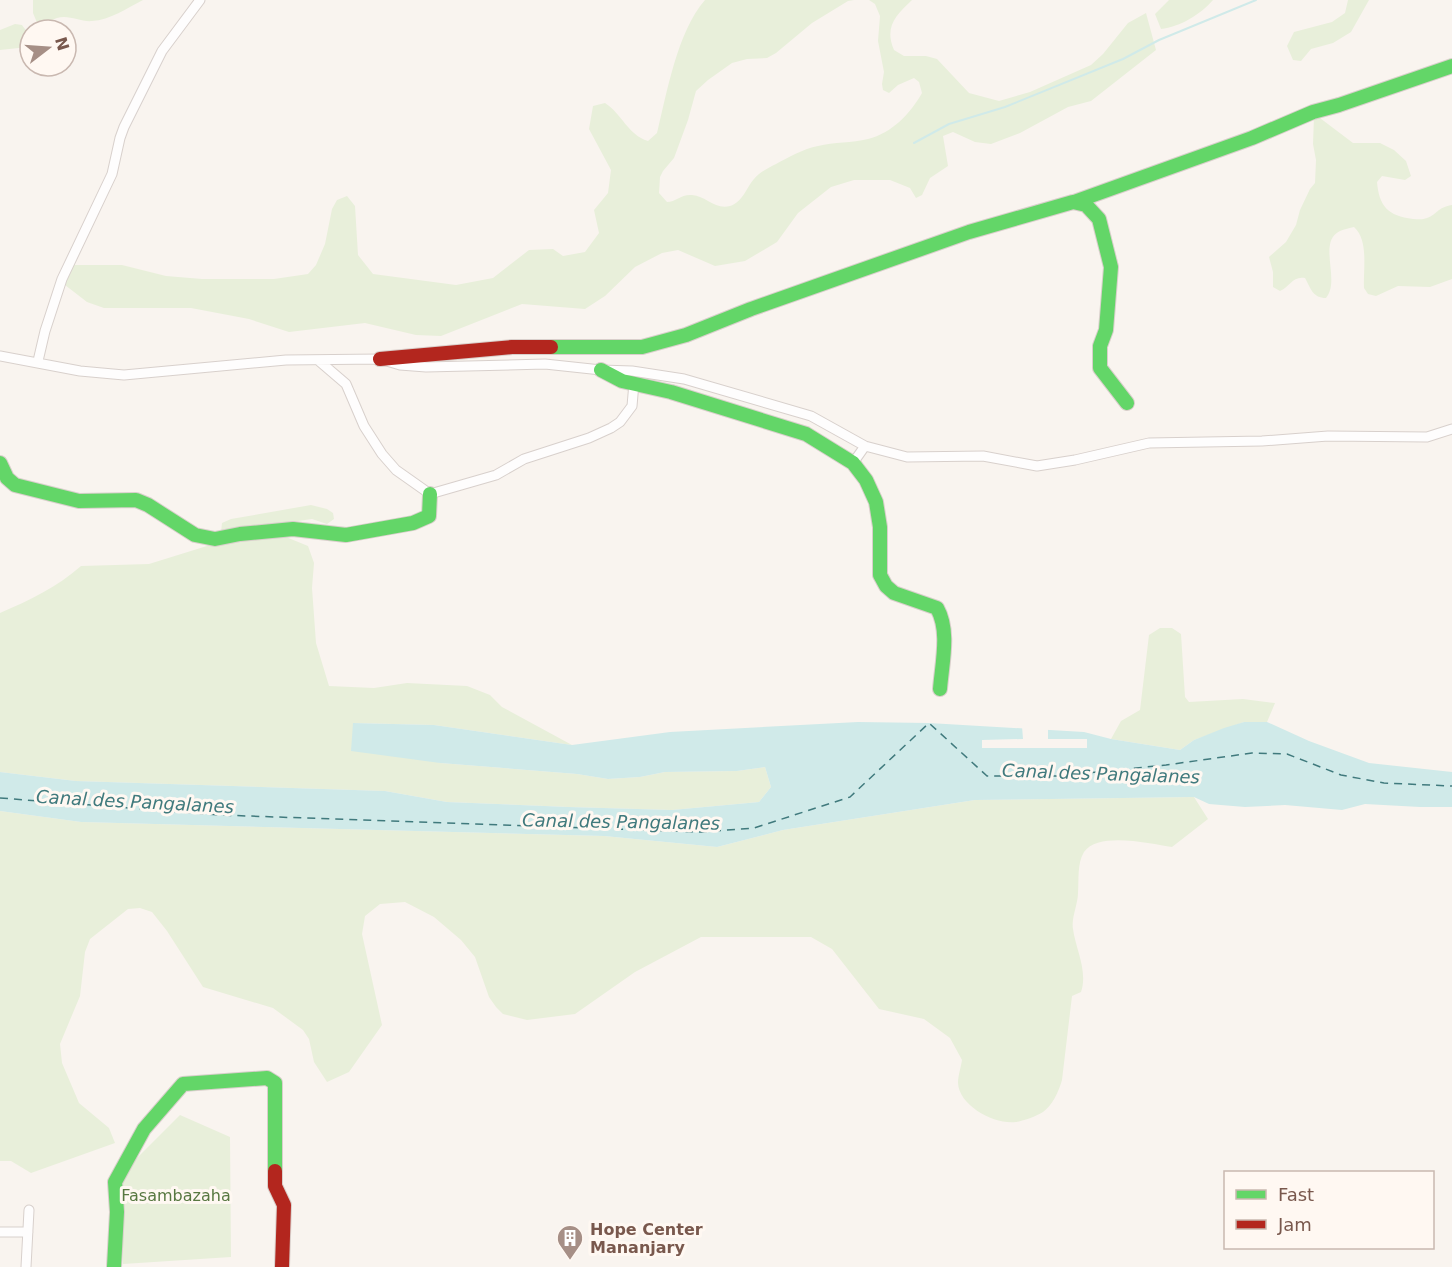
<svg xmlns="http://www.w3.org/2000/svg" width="1452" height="1267" viewBox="0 0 1452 1267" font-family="'DejaVu Sans',sans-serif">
	<rect width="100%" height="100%" fill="#f9f4ef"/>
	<path fill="#e8efda" d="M 33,0 L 143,0 C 127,8 110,20 92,21 C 83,22 73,17 64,17 C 54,17 47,24 38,25 L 33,13 Z
		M 705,0 L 854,0 L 848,1 L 812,23 L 776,53 L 767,58 L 747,59 L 732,63 L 708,80 L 696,91 L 688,120 L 674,158 L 663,171 L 660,177 L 659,193 L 667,202 C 676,202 681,194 692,195 C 706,196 715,210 730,206 C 743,202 746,188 754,179 C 760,172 768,168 776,164 C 789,157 803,149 818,146 C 834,142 852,143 868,139 C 892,133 910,114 922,93 L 919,82 L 914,78 L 898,85 L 889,93 L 883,90 L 882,84 L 884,72 L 878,41 L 880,16 L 875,4 L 869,0 L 912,0 C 896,15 884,27 894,50 L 904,56 L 926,56 L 937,59 L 969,93 L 999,101 L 1030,92 L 1091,65 L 1103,54 L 1128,23 L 1146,13 L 1156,50 L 1091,101 L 1068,107 L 1020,133 L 991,144 L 975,142 L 953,132 L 943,136 L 948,166 L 930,178 L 922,195 L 916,198 L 910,188 L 890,180 L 854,180 L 831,187 L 798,213 L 777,242 L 745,261 L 715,266 L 678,250 L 662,253 L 635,267 L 605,296 L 585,309 L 522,304 L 441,336 L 416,335 L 365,323 L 289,332 L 249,319 L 191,308 L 104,308 L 87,302 L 65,285 L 73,265 L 122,265 L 166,276 L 202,279 L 274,279 L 308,274 L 316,265 L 325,244 L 332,209 L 337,200 L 347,196 L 355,206 L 358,255 L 373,274 L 456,285 L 493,278 L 529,250 L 553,249 L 563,256 L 585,252 L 599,233 L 594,210 L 608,193 L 611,170 L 589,129 L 593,106 L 605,103 C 622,114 628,135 648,141 L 657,133 C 667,93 677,32 705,0 Z
		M 1169,0 L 1213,0 C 1201,14 1180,27 1161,29 L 1155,14 Z
		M 1348,0 L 1369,0 L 1351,32 L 1333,43 L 1311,49 L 1301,61 L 1293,60 L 1287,46 L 1294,32 L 1332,22 L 1345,13 Z
		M 15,24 L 22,25 C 27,32 34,39 28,47 L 0,50 L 0,30 Z
		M 1316,115 L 1353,143 L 1380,143 L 1394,150 L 1406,161 L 1411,176 L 1405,180 L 1382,176 L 1377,182 C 1379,206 1388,216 1413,219 C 1418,219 1422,220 1427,218 C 1438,214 1436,208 1452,205 L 1452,279 L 1430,287 L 1398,286 L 1376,296 L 1368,294 L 1364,288 C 1363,270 1369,240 1354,227 C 1350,228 1344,229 1340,231 C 1317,242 1341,280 1326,298 C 1313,298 1311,289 1305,278 C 1292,276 1291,286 1280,291 L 1273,287 L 1273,272 L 1269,257 L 1286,242 L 1296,225 L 1300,210 L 1310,189 L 1315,183 L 1316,160 L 1313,144 L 1314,117 Z
		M 311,505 L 327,509 L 333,513 L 334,519 L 327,524 L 312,519 L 221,532 L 222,523 L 231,519 Z
		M 263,535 L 286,537 L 308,546 L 314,563 L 312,588 L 316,643 L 329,686 L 374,688 L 407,683 L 467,686 L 490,695 L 502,707 L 572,745 L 434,725 L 354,723 L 440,763 L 577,774 L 608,779 L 640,777 L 665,772 L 737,771 L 765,767 L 771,787 L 759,802 L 672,810 L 569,807 L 447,802 L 385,791 L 76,781 L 0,772 L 0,613 C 30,600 57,587 81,566 L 149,564 L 223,541 Z
		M 1160,628 L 1172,628 L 1181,634 L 1185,697 L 1189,702 L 1243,699 L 1275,703 L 1267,722 L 1244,722 L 1194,740 L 1180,750 L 1111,739 L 1121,721 L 1140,710 L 1149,635 Z
		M 1194,797 L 1208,819 L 1172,847 C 1151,844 1099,831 1084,852 C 1077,863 1079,880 1078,893 C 1078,904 1071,918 1073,929 C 1076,950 1088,971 1081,992 L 1072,996 L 1062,1080 C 1059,1091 1052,1106 1043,1112 C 1037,1116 1023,1121 1016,1122 C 995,1125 959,1106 958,1083 C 958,1076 961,1067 962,1060 L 950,1038 L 924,1019 L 879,1009 L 832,949 L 811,937 L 701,937 L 635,972 L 575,1014 L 527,1020 L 503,1014 L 496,1007 L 489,997 L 475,957 L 461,940 L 434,917 L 405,902 L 380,904 L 365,916 L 362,934 L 382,1025 L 349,1072 L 327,1082 L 314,1062 L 309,1039 L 303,1030 L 273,1008 L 203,987 L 167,931 L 152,912 L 140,908 L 128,909 L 90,939 L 85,952 L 80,996 L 60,1044 L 62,1063 L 79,1103 L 109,1128 L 115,1143 L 31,1173 L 11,1161 L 0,1161 L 0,811 L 81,822 L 604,836 L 717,847 L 783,830 L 975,800 Z
		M 180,1115 L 230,1137 L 231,1257 L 123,1264 L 123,1172 Z"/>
	<path fill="#d0eae9" d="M 858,722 L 929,723 L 1084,732 L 1111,739 L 1180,750 L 1194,740 L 1224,728 L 1244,722 L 1267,722 L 1309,741 L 1369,763 L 1452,772 L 1452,807 L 1420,807 L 1365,804 L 1342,810 L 1285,805 L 1245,807 L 1209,804 L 1194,797 L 975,800 L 783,830 L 717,847 L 604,836 L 81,822 L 0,811 L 0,772 L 76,781 L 385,791 L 447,802 L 569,807 L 672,810 L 759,802 L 771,787 L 765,767 L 737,771 L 665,772 L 640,777 L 608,779 L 577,774 L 440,763 L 351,751 L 353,723 L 434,725 L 572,745 L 670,732 Z"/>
	<path fill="#f9f4ef" d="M 983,723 L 1048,727 L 1048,739 L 1087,739 L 1087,748 L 982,748 L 982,740 L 1023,739 L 1022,726 L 983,726 Z"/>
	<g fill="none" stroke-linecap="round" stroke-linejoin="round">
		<path stroke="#d0eae9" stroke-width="2" d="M 914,143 L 949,124 L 1005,107 L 1123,59 L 1159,40 L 1256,0"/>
		<path stroke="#407a7d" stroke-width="1.5" stroke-dasharray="8 6" stroke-linecap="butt" d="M 0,798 L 220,815 L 701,832 L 754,828 L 850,797 L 929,723 L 987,776 L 1058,776 L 1166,765 L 1252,753 L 1287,754 L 1341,775 L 1384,783 L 1452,786"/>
		<g stroke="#d8d0cc" stroke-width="11">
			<path id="street" d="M 0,356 L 80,371 L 124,375 L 286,360 L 380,359 L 400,365 L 426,367 L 545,364 L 601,370 L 632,371 L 684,379 L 811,416 L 865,446
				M 318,360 L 346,384 L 364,426 L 382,454 L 396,470 L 430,494 L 496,475 L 524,459 L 589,438 L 611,428 L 620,422 L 632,406 L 634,383
				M 38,361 L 45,331 L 62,279 L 112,174 L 120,138 L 124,127 L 162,51 L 200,0
				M 853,463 L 865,446 L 907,457 L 983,456 L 1037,466 L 1075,460 L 1149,443 L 1262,441 L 1328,436 L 1427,437 L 1452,429
				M 0,1232 L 28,1232
				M 26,1267 L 29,1210"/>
		</g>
		<g stroke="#d9cfcb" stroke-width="16">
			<path id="fast" d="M 1074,202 L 1252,138 L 1313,112 L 1339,105 L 1452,66
				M 551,347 L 642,347 L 686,335 L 751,309 L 969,232 L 1073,202 L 1086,205 L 1099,219 L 1111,267 L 1106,330 L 1100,346 L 1100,368 L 1127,403
				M 601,370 L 622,381 L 671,392 L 806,434 L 853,463 L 866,480 L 876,502 L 880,527 L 880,575 L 886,586 L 894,593 L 937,608 C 950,631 942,663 940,689
				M 0,463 L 7,478 L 15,485 L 79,501 L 136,500 L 148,505 L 195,535 L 215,539 L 240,534 L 293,529 L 346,535 L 413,523 L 429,516 L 430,494
				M 114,1267 L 117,1212 L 115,1182 L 144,1129 L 183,1084 L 267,1078 L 275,1083 L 275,1171"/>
		</g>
		<g stroke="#d9cfcb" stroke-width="16">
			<path id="jam" d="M 380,359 L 512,347 L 551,347
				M 275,1171 L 275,1186 L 284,1205 L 282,1267"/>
		</g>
		<use href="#street" stroke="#fefdfd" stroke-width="9"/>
		<use href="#fast" stroke="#63d668" stroke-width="14"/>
		<use href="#jam" stroke="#b3261e" stroke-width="14"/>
	</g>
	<defs>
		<g id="building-pin" transform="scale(1.35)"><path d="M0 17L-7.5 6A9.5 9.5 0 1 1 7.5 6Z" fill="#a68f86" stroke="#fff8f2"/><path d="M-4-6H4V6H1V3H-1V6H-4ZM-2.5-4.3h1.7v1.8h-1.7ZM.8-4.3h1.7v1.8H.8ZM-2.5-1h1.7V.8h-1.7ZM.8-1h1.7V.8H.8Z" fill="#fff"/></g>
	</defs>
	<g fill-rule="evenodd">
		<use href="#building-pin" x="570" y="1238"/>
	</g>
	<g text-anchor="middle" stroke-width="6" stroke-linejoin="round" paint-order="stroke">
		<g font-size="16" fill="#587841" stroke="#fff8f2">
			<text x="176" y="1201">Fasambazaha</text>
		</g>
		<g font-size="16" font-weight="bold" fill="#79584d" stroke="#fff8f2" text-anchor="start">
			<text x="590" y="1235">Hope Center<tspan x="590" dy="18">Mananjary</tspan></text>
		</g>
		<g font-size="18" font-style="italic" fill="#407a7d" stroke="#fff8f2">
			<text transform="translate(1101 774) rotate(2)" y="6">Canal des Pangalanes</text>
			<text transform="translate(135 802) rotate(3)" y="6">Canal des Pangalanes</text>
			<text transform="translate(621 822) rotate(1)" y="6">Canal des Pangalanes</text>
		</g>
	</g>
	<rect x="1224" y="1171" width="210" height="78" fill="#fff8f2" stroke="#c9b8b0" stroke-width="1.5"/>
	<rect x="1236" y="1190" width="30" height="9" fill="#63d668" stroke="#c9b8b0" stroke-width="1.5"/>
	<text x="1278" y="1201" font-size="18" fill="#79584d">Fast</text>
	<rect x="1236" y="1220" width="30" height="9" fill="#b3261e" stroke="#c9b8b0" stroke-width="1.5"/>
	<text x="1278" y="1231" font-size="18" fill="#79584d">Jam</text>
	<g transform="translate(48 48) rotate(73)"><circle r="28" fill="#fff8f2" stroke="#c9b8b0" stroke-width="1.5"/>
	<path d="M0-4.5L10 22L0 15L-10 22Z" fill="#a68f86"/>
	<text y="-9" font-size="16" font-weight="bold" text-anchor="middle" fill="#79584d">N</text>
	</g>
</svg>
